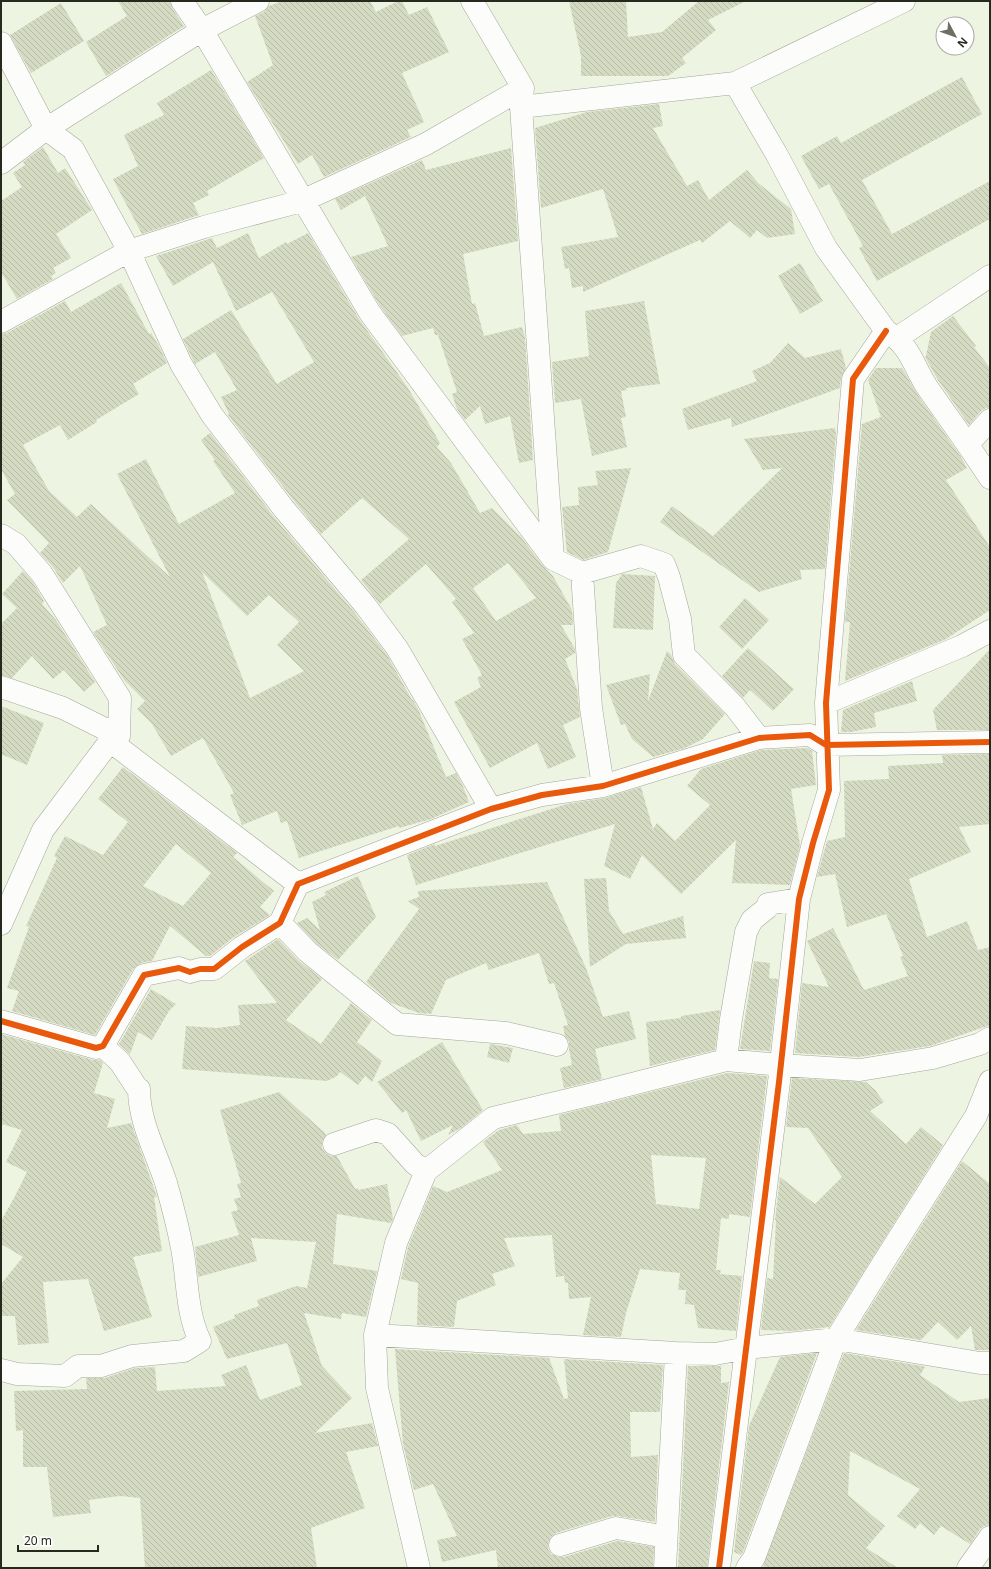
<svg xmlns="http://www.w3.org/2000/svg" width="991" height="1569" viewBox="0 0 991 1569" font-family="'Noto Sans',sans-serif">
	<defs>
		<pattern id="building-back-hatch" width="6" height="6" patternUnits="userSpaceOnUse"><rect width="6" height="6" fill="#d4dbc2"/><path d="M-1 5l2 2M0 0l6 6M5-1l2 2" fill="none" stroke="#b6bca6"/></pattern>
	</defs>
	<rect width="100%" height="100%" fill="#eef4e2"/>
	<path fill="url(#building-back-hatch)" fill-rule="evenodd" d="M 118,1 L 170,1 L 172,8 L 184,26 L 106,76 L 86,42 L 127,16 Z
		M 282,1 L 370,1 L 376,12 L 398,1 L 402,1 L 409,15 L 427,7 L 449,52 L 402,73 L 424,122 L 407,130 L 411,137 L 324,177 L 312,155 L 298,164 L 247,82 L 273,65 L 255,16 L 264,12 L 269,6 Z
		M 569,1 L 626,1 L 628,37 L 662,32 L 699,1 L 746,1 L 708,20 L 716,30 L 682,58 L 686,63 L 668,76 L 581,76 L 581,56 Z
		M 61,3 L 84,41 L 31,73 L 10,35 Z
		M 211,70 L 264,158 L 207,191 L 209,195 L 193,203 L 199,215 L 142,234 L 113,179 L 138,166 L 124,135 L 164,115 L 157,103 Z
		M 962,77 L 982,114 L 862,180 L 892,234 L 990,181 L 990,219 L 877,281 L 859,248 L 863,246 L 829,184 L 819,189 L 801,156 L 837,136 L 841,143 Z
		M 659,104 L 663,126 L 653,128 L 687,186 L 698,180 L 709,200 L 747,170 L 758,183 L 791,209 L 795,234 L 767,238 L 757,230 L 750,238 L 730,221 L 702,243 L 700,240 L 583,292 L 583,286 L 572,288 L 569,268 L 565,269 L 561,247 L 618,237 L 603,189 L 541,208 L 535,128 L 587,112 Z
		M 43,147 L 58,173 L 65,168 L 92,210 L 56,234 L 71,258 L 53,268 L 56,273 L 51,276 L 53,279 L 17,299 L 1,272 L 1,201 L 22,187 L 13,173 L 25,165 L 23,162 Z
		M 511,148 L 518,241 L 463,254 L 472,304 L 475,303 L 484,336 L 522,327 L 525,338 L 533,460 L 519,463 L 510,416 L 485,424 L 480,406 L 465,420 L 457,409 L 452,394 L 457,392 L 438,335 L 435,335 L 433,328 L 402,336 L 380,306 L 351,257 L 388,246 L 365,196 L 341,210 L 335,199 L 422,160 L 426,170 Z
		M 248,233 L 259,258 L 286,242 L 287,244 L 308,233 L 359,319 L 408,388 L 440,443 L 437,447 L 451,463 L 480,513 L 492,508 L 521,537 L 543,566 L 553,576 L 572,610 L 573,625 L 561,625 L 575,649 L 575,653 L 565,659 L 577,689 L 580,717 L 563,725 L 576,757 L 548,769 L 537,743 L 490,768 L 454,702 L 481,687 L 477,678 L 482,675 L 462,639 L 474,633 L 452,602 L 456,599 L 426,564 L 380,604 L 361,580 L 409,539 L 362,498 L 321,534 L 294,501 L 228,415 L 229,414 L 221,397 L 237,390 L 215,352 L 195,364 L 183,339 L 231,310 L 277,384 L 314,362 L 272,292 L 236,311 L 213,262 L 173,286 L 156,256 L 212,238 L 217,248 ZM 508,563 L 536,598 L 496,621 L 473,588 Z
		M 800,263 L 823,301 L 800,314 L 778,276 Z
		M 121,283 L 149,334 L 151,333 L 159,346 L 167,363 L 133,384 L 139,394 L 96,420 L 97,422 L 68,440 L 60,425 L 23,445 L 49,491 L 77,517 L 91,504 L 170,577 L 117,474 L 146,459 L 179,524 L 235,493 L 213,461 L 215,460 L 201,440 L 210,433 L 274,517 L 355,613 L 387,655 L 412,700 L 413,700 L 419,711 L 446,777 L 456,773 L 462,784 L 469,802 L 431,819 L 399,828 L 399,826 L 299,858 L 287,821 L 281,823 L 277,811 L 242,825 L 230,795 L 234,793 L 203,738 L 171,756 L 152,724 L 137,709 L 145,701 L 124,680 L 93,632 L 107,625 L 80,566 L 63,583 L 53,567 L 40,553 L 49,543 L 7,500 L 15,494 L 1,469 L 1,334 L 7,333 L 65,301 L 71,312 ZM 202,572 L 247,616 L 269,595 L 299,622 L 277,645 L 304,671 L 250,698 Z
		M 644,301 L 660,384 L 626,388 L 627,390 L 621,391 L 626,417 L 621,418 L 627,447 L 592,456 L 581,399 L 555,403 L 552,362 L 589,356 L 585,311 Z
		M 953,316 L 976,346 L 974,347 L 990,368 L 990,408 L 986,408 L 981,411 L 969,425 L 938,380 L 925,357 L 926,356 L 931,332 Z
		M 788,343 L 805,358 L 841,349 L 846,368 L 841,378 L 840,388 L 732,427 L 731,418 L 688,430 L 682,409 L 757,381 L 752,371 L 770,363 Z
		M 876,368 L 902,368 L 917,394 L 961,457 L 967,468 L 946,480 L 990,547 L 990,610 L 946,639 L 845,681 L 850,622 L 845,622 L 862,424 L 881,417 L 868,380 Z
		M 835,428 L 836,433 L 825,569 L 800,570 L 802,579 L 759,592 L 660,522 L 672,506 L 713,536 L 782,468 L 763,470 L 744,439 Z
		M 631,468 L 608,552 L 583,560 L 567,552 L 562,507 L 579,505 L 578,487 L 598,485 L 595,471 Z
		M 23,571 L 32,581 L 44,601 L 42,604 L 56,620 L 95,682 L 84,692 L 64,670 L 53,679 L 32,656 L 12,678 L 1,675 L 1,624 L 17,608 L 2,594 Z
		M 622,574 L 655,576 L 653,630 L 613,628 L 616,583 Z
		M 745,598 L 769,620 L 742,649 L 719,627 Z
		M 748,648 L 794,689 L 773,711 L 750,690 L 743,698 L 722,676 Z
		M 990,649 L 990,730 L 937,730 L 933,710 Z
		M 667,651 L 671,655 L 675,664 L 725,714 L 703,739 L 685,748 L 653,757 L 632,739 L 625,724 L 621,725 L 606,685 L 650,674 L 648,701 Z
		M 912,681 L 917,701 L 874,713 L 876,727 L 851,732 L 841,732 L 843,710 Z
		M 1,706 L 44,723 L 27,765 L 1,754 Z
		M 807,748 L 812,751 L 816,785 L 791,789 L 800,845 L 790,885 L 732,883 L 736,840 L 681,894 L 642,855 L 630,879 L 604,866 L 615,824 L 416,885 L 407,855 L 435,844 L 435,846 L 567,804 L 605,798 L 641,787 L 653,829 L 657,823 L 675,841 L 710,805 L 687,786 L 701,769 L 761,750 Z
		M 990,754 L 990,824 L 959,827 L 971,852 L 909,879 L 927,937 L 967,921 L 978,950 L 990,947 L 990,1025 L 930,1046 L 859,1057 L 795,1053 L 802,983 L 829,987 L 807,941 L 833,928 L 864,990 L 908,976 L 900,957 L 903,956 L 886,914 L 847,927 L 835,874 L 817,877 L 827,841 L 845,837 L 844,781 L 889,779 L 888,766 L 943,763 L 942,755 Z
		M 123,767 L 237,853 L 233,857 L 274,891 L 260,907 L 270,915 L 234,937 L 210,956 L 206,956 L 170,926 L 152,961 L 141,963 L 133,969 L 95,1035 L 12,1011 L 19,991 L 7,988 L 29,927 L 26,926 L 57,858 L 54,856 L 65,836 L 103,855 L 128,822 L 98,799 ZM 176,844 L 211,873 L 183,906 L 143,886 Z
		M 358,876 L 376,917 L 338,960 L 316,943 L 297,923 L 307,918 L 320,930 L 312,902 L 326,895 L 324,892 Z
		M 606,878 L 609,911 L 623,934 L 683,916 L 686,938 L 626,944 L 590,967 L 584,879 Z
		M 547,882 L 586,968 L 603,1017 L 629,1011 L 636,1039 L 595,1049 L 602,1079 L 564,1088 L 560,1068 L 572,1065 L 569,1049 L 569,1042 L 565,1036 L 563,1026 L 568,1025 L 554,983 L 549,984 L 539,953 L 489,970 L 486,963 L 446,980 L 431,1014 L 419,1013 L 391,1003 L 366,982 L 419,909 L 408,901 L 419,897 L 418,891 Z
		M 278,939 L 299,961 L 322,979 L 286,1020 L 321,1044 L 351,1003 L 372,1020 L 357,1042 L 382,1061 L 372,1082 L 365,1076 L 358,1085 L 340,1072 L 337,1076 L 327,1081 L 182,1069 L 186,1026 L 217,1028 L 240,1025 L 238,1005 L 277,1003 L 245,961 Z
		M 754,961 L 770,963 L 769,978 L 778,979 L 770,1051 L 740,1049 Z
		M 151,989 L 176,1004 L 169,1011 L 152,1040 L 138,1032 L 130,1054 L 119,1044 Z
		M 720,1010 L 715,1050 L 650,1066 L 646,1022 L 681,1018 L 681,1016 Z
		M 1,1034 L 93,1060 L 100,1060 L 103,1063 L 94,1093 L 115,1099 L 107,1128 L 131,1123 L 157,1197 L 154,1197 L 162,1251 L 133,1257 L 152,1317 L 104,1331 L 88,1279 L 43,1282 L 49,1343 L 18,1345 L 15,1316 L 1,1316 L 1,1284 L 23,1257 L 1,1244 L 1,1221 L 14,1198 L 27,1172 L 6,1162 L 22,1130 L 1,1124 Z
		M 442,1042 L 483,1110 L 461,1128 L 448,1135 L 453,1125 L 421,1141 L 406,1110 L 402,1113 L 377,1082 Z
		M 490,1044 L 513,1048 L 509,1063 L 487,1057 Z
		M 727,1073 L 767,1076 L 750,1217 L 729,1214 L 729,1219 L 721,1218 L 716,1270 L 721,1270 L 720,1274 L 742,1276 L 736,1331 L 698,1328 L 694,1305 L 685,1304 L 686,1290 L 678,1290 L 680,1273 L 640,1269 L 626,1313 L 621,1337 L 583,1335 L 591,1297 L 569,1299 L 568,1283 L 565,1283 L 564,1276 L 556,1277 L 552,1235 L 504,1238 L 515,1266 L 492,1274 L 496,1285 L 457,1301 L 454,1327 L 417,1325 L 418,1283 L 401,1279 L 408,1247 L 433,1186 L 447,1192 L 502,1170 L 483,1142 L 499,1130 L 517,1125 L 523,1134 L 561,1131 L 559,1115 ZM 651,1155 L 706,1158 L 699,1209 L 656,1204 Z
		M 792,1078 L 866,1082 L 875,1090 L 884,1102 L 870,1111 L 906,1144 L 921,1127 L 943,1145 L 829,1327 L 792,1331 L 761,1330 L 767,1278 L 773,1279 L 776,1220 L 775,1220 L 780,1177 L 815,1204 L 842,1177 L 808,1128 L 786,1127 Z
		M 279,1092 L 325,1133 L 326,1135 L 322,1142 L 322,1148 L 326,1154 L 331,1156 L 337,1156 L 355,1189 L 358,1188 L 358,1190 L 387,1184 L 393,1219 L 391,1223 L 337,1214 L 333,1264 L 377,1271 L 366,1317 L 342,1313 L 341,1319 L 304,1313 L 322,1366 L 352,1398 L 315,1433 L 372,1423 L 378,1446 L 346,1452 L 365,1508 L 311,1528 L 317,1568 L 145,1568 L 140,1498 L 120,1496 L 89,1500 L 91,1513 L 53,1517 L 47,1467 L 23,1467 L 23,1430 L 16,1431 L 14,1391 L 87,1389 L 86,1378 L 105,1378 L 135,1368 L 155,1367 L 157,1391 L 226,1386 L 221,1375 L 246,1365 L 260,1400 L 302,1385 L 287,1343 L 227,1359 L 213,1327 L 235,1318 L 234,1315 L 259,1306 L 257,1300 L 296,1286 L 307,1288 L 316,1242 L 251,1238 L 257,1261 L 198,1277 L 195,1247 L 239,1235 L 231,1212 L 238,1210 L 234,1199 L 241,1197 L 237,1184 L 241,1183 L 220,1110 Z
		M 962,1161 L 990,1184 L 990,1350 L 975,1350 L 971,1326 L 957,1340 L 938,1322 L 921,1340 L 856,1330 Z
		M 395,1349 L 549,1358 L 564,1399 L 568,1398 L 564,1359 L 663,1365 L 660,1412 L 630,1412 L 631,1457 L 658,1455 L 655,1522 L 618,1516 L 612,1516 L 556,1533 L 551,1537 L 548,1543 L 548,1549 L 551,1554 L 558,1557 L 564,1557 L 617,1541 L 654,1547 L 653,1568 L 498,1568 L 496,1550 L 442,1562 L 437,1540 L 457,1536 L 433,1484 L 414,1490 L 403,1444 Z
		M 817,1353 L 743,1552 L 741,1555 L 734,1552 L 749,1426 L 780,1357 Z
		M 844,1353 L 922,1366 L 925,1367 L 920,1375 L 959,1402 L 990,1398 L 990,1525 L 984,1526 L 980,1529 L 970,1544 L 941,1526 L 934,1535 L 920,1523 L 915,1529 L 897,1516 L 920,1489 L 850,1451 L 848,1495 L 885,1526 L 866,1548 L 898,1568 L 767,1568 L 763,1566 Z
		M 688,1366 L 721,1366 L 721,1383 L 729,1382 L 707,1568 L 678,1568 Z"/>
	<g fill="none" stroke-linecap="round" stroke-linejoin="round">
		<g stroke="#a3a799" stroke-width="23">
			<path id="minor" d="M 182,1 L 202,30 L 370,313 L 553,559 L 582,573 L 641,556 L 664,564 L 669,577 L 680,619 L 684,655 L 735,707 L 759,738
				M 472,1 L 523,88 L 521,107 L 553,559
				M 1,43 L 46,129 L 73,149 L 129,251 L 181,364 L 212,415 L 284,509 L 365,605 L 397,648 L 491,809
				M 735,83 L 777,155 L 826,248 L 886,331 C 910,345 913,365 927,387 C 948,417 970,447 990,478
				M 521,107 L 735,83 L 904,1
				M 1,163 L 46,129 L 202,30 L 258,1
				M 1,322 L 129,251 L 204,227 L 302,201 L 426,144 L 523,88
				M 897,338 L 990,276
				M 968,444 L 990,420
				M 1,535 L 16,544 L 42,574 L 120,698 L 119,736
				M 582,573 L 591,708 L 603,786
				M 1,687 L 63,708 L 119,736 L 110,741 L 43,830 L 1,924
				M 826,703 L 962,646 L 990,631
				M 110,741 L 298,884
				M 280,923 L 308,952 L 397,1024 L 506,1033 L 557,1045
				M 1,1021 L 96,1048 L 103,1046 L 144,975 L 179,968 L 190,972 L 200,969 L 214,969 L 242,947 L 280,923 L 298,884 L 491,809 L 542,795 L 603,786 L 759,738 L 810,735 L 826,745 L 990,742
				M 726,1060 L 731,1019 L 746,932 L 752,920 L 767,908 L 768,904 L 799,899
				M 334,1144 L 376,1130 L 388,1134 L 415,1164 L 426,1171
				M 375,1335 L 676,1353 L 715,1354 L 747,1348 L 836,1339 L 980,1363 L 990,1363
				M 1,1370 L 17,1374 L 65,1376 L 78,1366 L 101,1366 L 132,1356 L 184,1351 L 200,1341 C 186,1312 188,1280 182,1248 C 178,1227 172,1204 166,1183 C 156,1152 139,1122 139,1089 L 137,1088 L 120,1062 L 103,1046
				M 560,1545 L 616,1528 L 666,1537
				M 419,1568 L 377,1388 L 375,1335 L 396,1243 L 426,1171 L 493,1118 L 597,1093 L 726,1060 L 781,1065 L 860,1070 L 933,1058 L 980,1044 L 990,1038
				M 665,1568 L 676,1353
				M 719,1568 L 779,1082 L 799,899 L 813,843 L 829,790 L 826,703 L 853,379 L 886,331
				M 747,1568 L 754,1558 L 836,1339 L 883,1263 L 976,1116 L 990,1081
				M 968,1568 L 990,1537"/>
		</g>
		<use href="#minor" stroke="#fcfdfb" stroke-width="22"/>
		<g stroke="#fff" stroke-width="8">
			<path id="cycleway" d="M 1,1021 L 96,1048 L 103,1046 L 144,975 L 179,968 L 190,972 L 200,969 L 214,969 L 242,947 L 280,923 L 298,884 L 491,809 L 542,795 L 603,786 L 759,738 L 810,735 L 826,745 L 990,742
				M 719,1568 L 779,1082 L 799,899 L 813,843 L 829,790 L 826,703 L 853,379 L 886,331"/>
		</g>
		<use href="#cycleway" stroke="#e8590c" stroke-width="6"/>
	</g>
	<rect width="991" height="1569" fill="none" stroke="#26291d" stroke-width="4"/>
	<g transform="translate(955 36) rotate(131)"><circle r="19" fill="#ffffff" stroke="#a8a9a5"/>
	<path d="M0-3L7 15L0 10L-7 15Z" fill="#6c7062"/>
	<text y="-6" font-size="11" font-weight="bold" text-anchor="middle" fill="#26291d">N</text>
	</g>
	<path d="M18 1545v6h80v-6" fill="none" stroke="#26291d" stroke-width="2"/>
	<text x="24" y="1545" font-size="12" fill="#26291d" stroke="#ffffff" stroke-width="3" paint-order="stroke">20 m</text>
</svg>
